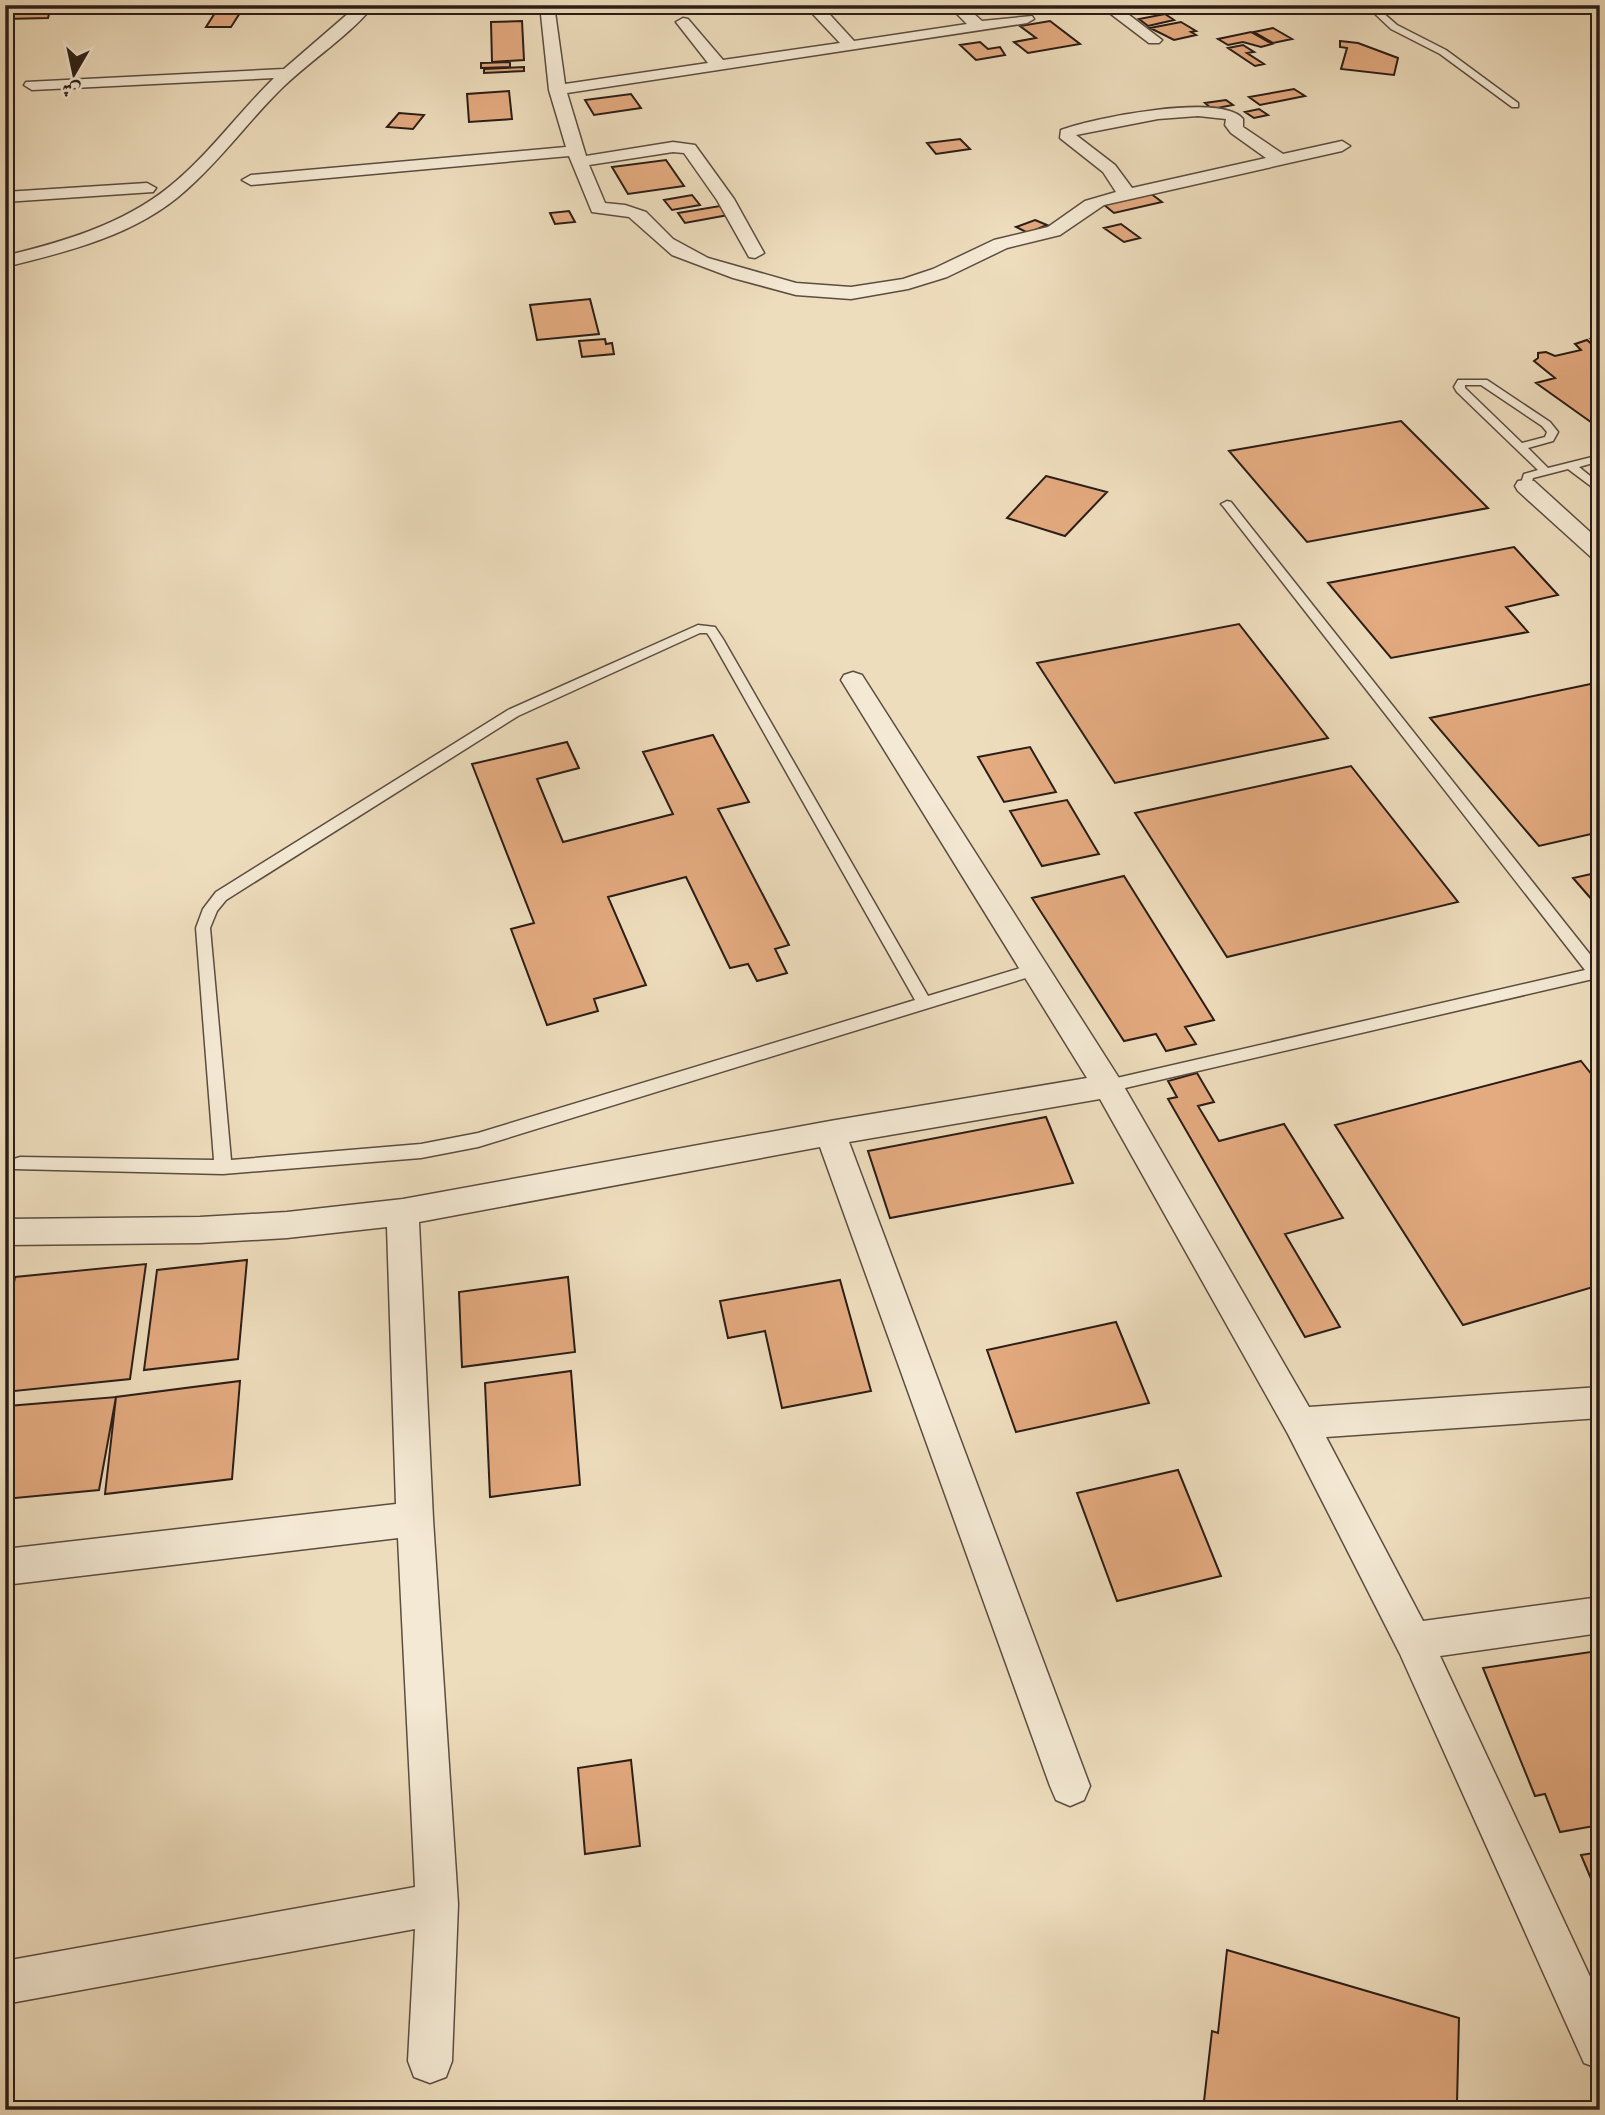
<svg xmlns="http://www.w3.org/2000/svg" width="1605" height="2115" viewBox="0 0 1605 2115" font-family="'IM FELL Great Primer',Amiri,serif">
	<rect width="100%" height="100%" fill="#eeddbd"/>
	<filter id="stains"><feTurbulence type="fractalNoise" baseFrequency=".00286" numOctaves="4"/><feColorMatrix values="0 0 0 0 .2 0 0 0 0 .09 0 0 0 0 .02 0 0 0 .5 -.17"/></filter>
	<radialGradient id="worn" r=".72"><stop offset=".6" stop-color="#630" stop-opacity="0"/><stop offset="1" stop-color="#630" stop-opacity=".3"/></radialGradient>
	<path fill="#e4aa80" stroke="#2a1d17" stroke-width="2" d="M 5,5 L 68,5 L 65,14 L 49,14 L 48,18 L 5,19 Z
		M 220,5 L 245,5 L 231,27 L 206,27 Z
		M 1165,14 L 1174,20 L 1148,26 L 1139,19 Z
		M 522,21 L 524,60 L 492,62 L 491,22 Z
		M 1050,21 L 1080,44 L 1028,53 L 1014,42 L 1036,38 L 1020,26 Z
		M 1181,22 L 1196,31 L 1191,32 L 1196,35 L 1174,40 L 1150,28 Z
		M 1273,28 L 1292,39 L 1273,43 L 1254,32 Z
		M 1251,32 L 1272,44 L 1261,47 L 1243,42 L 1228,45 L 1218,39 Z
		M 1340,41 L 1358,43 L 1398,58 L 1394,75 L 1341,69 L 1347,48 L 1340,47 Z
		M 980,42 L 988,49 L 1000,47 L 1005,55 L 976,60 L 960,45 Z
		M 1243,45 L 1254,52 L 1247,53 L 1264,64 L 1255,66 L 1228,48 Z
		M 510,62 L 510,67 L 481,68 L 481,63 Z
		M 524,67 L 524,71 L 484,73 L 484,69 Z
		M 1294,89 L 1305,96 L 1260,105 L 1249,97 Z
		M 509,91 L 512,119 L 469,122 L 467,94 Z
		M 631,94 L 641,108 L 594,115 L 585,100 Z
		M 1226,100 L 1233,105 L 1212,109 L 1205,103 Z
		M 1259,109 L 1268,115 L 1254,118 L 1245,112 Z
		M 399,113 L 424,115 L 413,129 L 387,127 Z
		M 960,139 L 970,149 L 936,154 L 927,143 Z
		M 666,160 L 684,186 L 628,194 L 612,167 Z
		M 1150,193 L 1162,202 L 1114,213 L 1103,204 Z
		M 692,195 L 700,205 L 672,210 L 664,200 Z
		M 720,206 L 728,215 L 685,223 L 678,213 Z
		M 569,211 L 575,222 L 555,224 L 550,213 Z
		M 1035,220 L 1047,225 L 1028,233 L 1016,227 Z
		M 1121,224 L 1140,238 L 1124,242 L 1104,228 Z
		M 590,299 L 599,334 L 537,340 L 530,305 Z
		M 1600,337 L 1600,424 L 1595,425 L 1536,383 L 1555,378 L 1534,361 L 1538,358 L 1538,353 L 1546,352 L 1555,356 L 1581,350 L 1575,344 L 1587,340 L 1594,346 L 1600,344 L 1591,339 Z
		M 605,339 L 606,344 L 612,343 L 614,354 L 582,357 L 579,341 Z
		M 1401,421 L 1488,508 L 1307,542 L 1229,451 Z
		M 1046,476 L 1107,492 L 1065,536 L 1007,518 Z
		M 1514,547 L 1558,595 L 1506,607 L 1528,632 L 1391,658 L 1328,583 Z
		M 1239,624 L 1328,738 L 1115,783 L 1037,663 Z
		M 1600,682 L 1600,832 L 1539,846 L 1430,718 Z
		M 713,735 L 749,802 L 718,809 L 789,945 L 775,949 L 787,973 L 757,981 L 748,964 L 730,968 L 686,877 L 608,897 L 646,985 L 594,999 L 598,1011 L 547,1025 L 511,929 L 534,923 L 472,764 L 567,742 L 579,768 L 537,779 L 563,842 L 673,814 L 643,752 Z
		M 1030,747 L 1056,792 L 1004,802 L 978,757 Z
		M 1351,766 L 1458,902 L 1227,957 L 1135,813 Z
		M 1067,800 L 1099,854 L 1042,866 L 1010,811 Z
		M 1600,872 L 1600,909 L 1573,878 Z
		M 1124,876 L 1214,1020 L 1185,1027 L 1196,1044 L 1166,1051 L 1156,1034 L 1124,1041 L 1032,898 Z
		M 1581,1061 L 1600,1085 L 1600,1285 L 1463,1325 L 1335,1125 Z
		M 1197,1073 L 1214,1102 L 1198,1106 L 1219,1141 L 1284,1124 L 1343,1218 L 1285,1234 L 1340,1327 L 1305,1337 L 1168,1099 L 1177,1097 L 1168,1081 Z
		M 1046,1117 L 1073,1183 L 890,1218 L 868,1151 Z
		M 247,1260 L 238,1359 L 144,1370 L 157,1270 Z
		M 146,1264 L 130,1379 L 5,1392 L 5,1330 L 15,1277 Z
		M 568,1277 L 575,1352 L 462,1367 L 459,1292 Z
		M 840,1280 L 871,1391 L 782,1408 L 765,1331 L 728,1338 L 720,1301 Z
		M 1116,1322 L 1149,1403 L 1016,1432 L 987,1350 Z
		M 571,1371 L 580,1485 L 490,1497 L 485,1383 Z
		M 240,1381 L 232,1479 L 105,1494 L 116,1397 Z
		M 116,1397 L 99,1490 L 5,1499 L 5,1419 L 8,1406 Z
		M 1178,1470 L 1221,1576 L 1117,1601 L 1077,1493 Z
		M 1597,1651 L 1600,1658 L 1600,1825 L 1560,1832 L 1545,1794 L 1535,1796 L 1483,1668 Z
		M 631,1760 L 640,1846 L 585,1854 L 578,1768 Z
		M 1600,1852 L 1600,1900 L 1581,1855 Z
		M 1227,1950 L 1459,2018 L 1457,2104 L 1464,2106 L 1464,2110 L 1203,2110 L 1212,2031 L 1218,2033 Z"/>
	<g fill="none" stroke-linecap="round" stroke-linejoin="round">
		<g stroke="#5b4d40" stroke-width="3">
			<path id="service" d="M 1160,5 L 1177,5 L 1142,13 L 1138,11 Z
				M 1382,5 L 1392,5 L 1382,12 L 1397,25 L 1446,50 L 1518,103 L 1518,107 L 1512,107 L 1440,54 L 1391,29 L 1373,12 Z
				M 1458,380 L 1487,380 L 1550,422 L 1558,432 L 1553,441 L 1528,448 L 1548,468 L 1600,455 L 1600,461 L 1579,467 L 1600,484 L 1600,493 L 1568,469 L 1533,478 L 1530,488 L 1522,488 L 1520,486 L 1524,474 L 1538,470 L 1457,392 L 1454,387 ZM 1465,385 L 1481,385 L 1542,426 L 1547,432 L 1545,437 L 1522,443 L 1465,388 Z
				M 1227,501 L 1231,502 L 1600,967 L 1600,984 L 1593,979 L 1108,1092 L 1102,1090 L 1100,1086 L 1102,1082 L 1108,1080 L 1585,970 L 1223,506 L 1221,504 Z
				M 698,625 L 715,627 L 723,639 L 928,996 L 1037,963 L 1042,965 L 1045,969 L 1042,973 L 478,1147 L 421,1158 L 223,1174 L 14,1169 L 12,1164 L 14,1159 L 20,1157 L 214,1160 L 196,928 L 203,909 L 216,892 L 508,710 ZM 700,633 L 707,633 L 711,639 L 915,1000 L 478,1133 L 421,1144 L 231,1160 L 210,928 L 217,911 L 226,900 L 518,716 Z"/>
		</g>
		<g stroke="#5b4d40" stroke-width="3">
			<path id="minor" d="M 358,5 L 374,5 C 350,35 311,60 283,87 C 249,120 221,160 185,191 C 136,235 67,252 5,267 L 5,256 C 62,242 122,225 169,187 C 208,156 238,113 274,78 L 32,90 L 24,85 L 26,82 L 284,69 Z
				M 540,5 L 554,5 L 565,84 L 708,63 L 676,22 L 683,18 L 688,19 L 723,60 L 840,43 L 810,11 L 810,5 L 821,5 L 854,41 L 967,24 L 948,5 L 964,5 L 982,21 L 1032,16 L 1034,19 L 1027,23 L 567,93 L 586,156 L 673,142 L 695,145 L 734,199 L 764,253 L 755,258 L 749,257 L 717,200 L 684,153 L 673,152 L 589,165 L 605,203 L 625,205 L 646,212 L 673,239 L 708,258 L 796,283 L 851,287 L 903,279 L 933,269 L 994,240 L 1048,227 L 1085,201 L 1116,192 L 1103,172 L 1060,138 L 1061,130 C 1092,118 1222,92 1243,119 L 1243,127 L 1283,154 L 1342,141 L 1350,146 L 1342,151 L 1104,205 L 1060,235 L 1007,248 L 947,277 L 908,289 L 851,299 L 796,295 L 733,278 L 672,255 L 629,217 L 592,212 L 569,156 L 251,185 L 242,180 L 251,175 L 566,147 L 549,90 ZM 1198,116 L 1226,119 L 1225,125 L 1231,133 L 1266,158 L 1132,188 L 1115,165 L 1076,135 L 1158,119 Z
				M 1099,5 L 1116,5 L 1162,40 L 1159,43 L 1149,43 Z
				M 147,183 L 156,188 L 153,192 L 5,202 L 5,192 Z
				M 1526,480 L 1534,481 L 1600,541 L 1600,560 L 1592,558 L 1518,491 L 1515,486 L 1518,481 Z
				M 853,672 L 862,675 L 1119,1078 L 1309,1407 L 1600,1387 L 1600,1418 L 1326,1437 L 1423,1621 L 1600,1597 L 1600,1633 L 1440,1656 L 1600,1998 L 1600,2069 L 1584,2063 L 1400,1654 L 1288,1434 L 1100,1099 L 849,1142 L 1090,1786 L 1084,1800 L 1070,1806 L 1056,1800 L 1050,1786 L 820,1147 L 419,1222 L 433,1519 L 458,1904 L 452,2061 L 446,2077 L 430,2083 L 414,2077 L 408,2061 L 415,1929 L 5,2004 L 5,1961 L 415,1887 L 398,1538 L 5,1585 L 5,1549 L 396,1504 L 387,1227 L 287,1238 L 200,1243 L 5,1245 L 5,1219 L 200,1217 L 287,1212 L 403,1199 L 830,1121 L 1087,1078 L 841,680 L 844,675 Z"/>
		</g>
		<use href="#service" fill="#f4e9d4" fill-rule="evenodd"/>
		<use href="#minor" fill="#f4e9d4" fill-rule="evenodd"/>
	</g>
	<rect width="1605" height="2115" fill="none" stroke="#eeddbd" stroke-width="28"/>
	<rect x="7" y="7" width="1591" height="2101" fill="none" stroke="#2a1d17" stroke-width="3.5"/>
	<rect x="14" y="14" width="1577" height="2087" fill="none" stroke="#2a1d17" stroke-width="2"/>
	<g transform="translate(74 74) rotate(189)" stroke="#f4e9d4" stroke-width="5" paint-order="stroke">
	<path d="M0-5L12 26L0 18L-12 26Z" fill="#2a1d17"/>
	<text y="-10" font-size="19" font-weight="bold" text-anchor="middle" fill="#2a1d17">ش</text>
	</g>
	<rect width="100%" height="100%" filter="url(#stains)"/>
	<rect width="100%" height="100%" fill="url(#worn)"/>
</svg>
